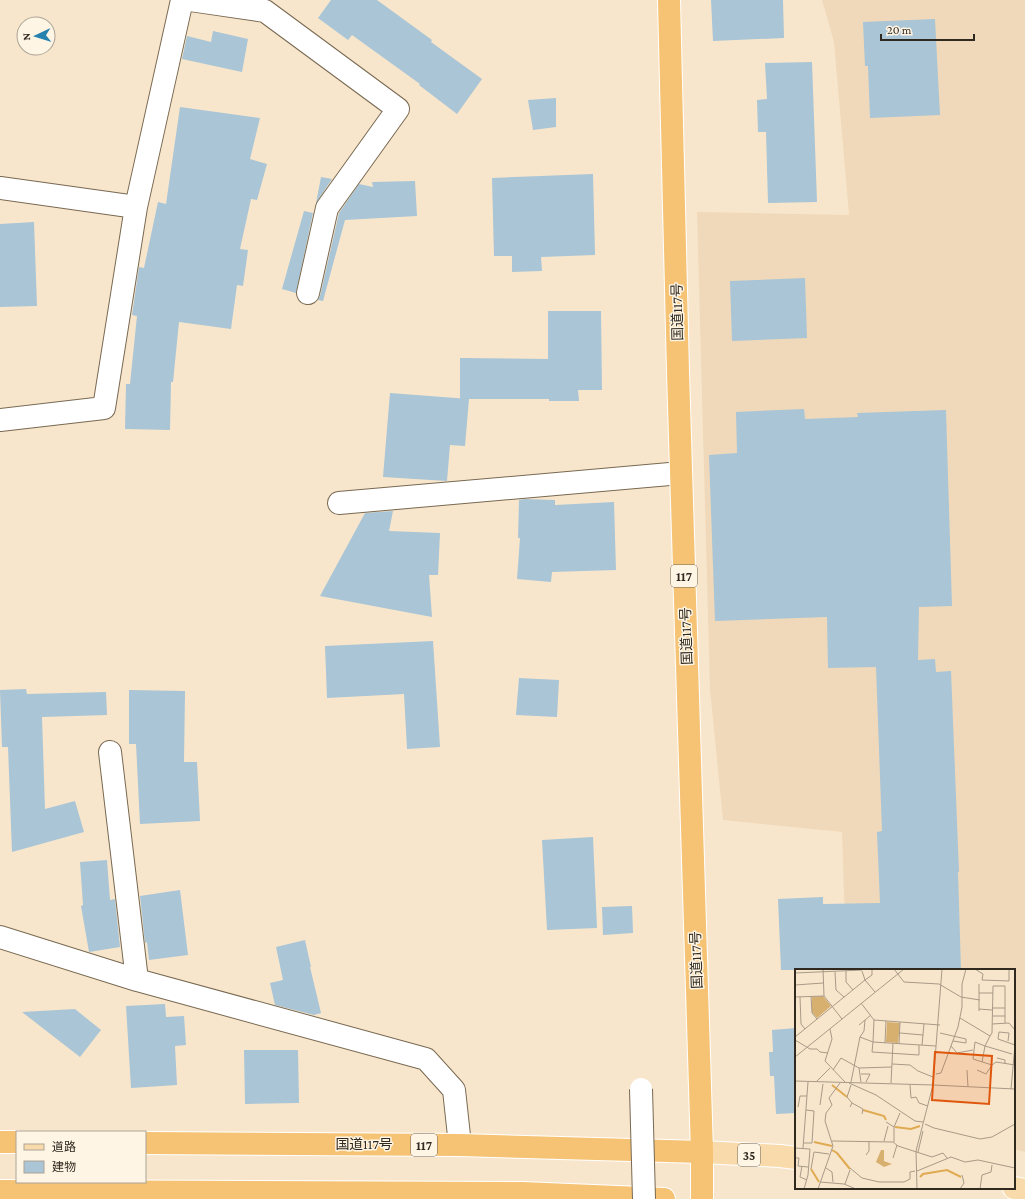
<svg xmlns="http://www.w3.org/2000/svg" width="1025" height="1199" viewBox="0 0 1025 1199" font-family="'Crimson Pro','Noto Sans JP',serif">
	<rect width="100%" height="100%" fill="#f8e6cc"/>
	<path fill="#efd9ba" d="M 822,0 L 1025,0 L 1025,1152 L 1014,1149 L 1014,970 L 849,970 L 844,895 L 842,832 L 723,820 L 710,689 L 697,212 L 849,215 L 834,42 Z"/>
	<path fill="#a9c5d6" d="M 331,0 L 377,0 L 432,40 L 431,42 L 482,79 L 457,114 L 419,85 L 420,84 L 352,35 L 348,40 L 318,18 Z
		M 711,0 L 783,0 L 784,38 L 713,41 Z
		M 935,19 L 940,115 L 870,118 L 868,66 L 865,66 L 863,22 Z
		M 213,31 L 248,39 L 242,72 L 182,59 L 187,36 L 211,42 Z
		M 812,62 L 817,202 L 768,203 L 766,132 L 758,132 L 757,100 L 767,99 L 765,63 Z
		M 556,98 L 556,127 L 533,130 L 528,100 Z
		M 180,107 L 260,118 L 250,159 L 267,164 L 257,200 L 251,199 L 240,249 L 248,250 L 243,286 L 237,285 L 231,329 L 179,322 L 173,382 L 171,382 L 170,430 L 125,429 L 126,384 L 130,384 L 137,316 L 132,315 L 139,267 L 144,268 L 158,202 L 166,204 Z
		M 593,174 L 595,255 L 541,257 L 542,271 L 512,272 L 512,256 L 494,256 L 492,178 Z
		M 321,177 L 332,179 L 316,203 Z
		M 415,181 L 417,216 L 345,220 L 323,301 L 318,300 L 320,296 L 339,213 L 359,184 L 373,187 L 372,182 Z
		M 304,211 L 313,213 L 296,293 L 282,289 Z
		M 34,222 L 37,306 L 0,307 L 0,224 Z
		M 805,278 L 807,338 L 732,341 L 730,281 Z
		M 548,311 L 601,311 L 602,390 L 578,390 L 579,401 L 549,401 L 549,399 L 460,399 L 460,358 L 548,359 Z
		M 390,393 L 469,399 L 465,446 L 450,445 L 447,481 L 383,477 Z
		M 804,409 L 805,419 L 858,417 L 857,413 L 946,410 L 952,606 L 919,607 L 918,660 L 935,659 L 936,672 L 951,671 L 959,872 L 958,872 L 961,970 L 781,970 L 778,899 L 823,897 L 823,904 L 880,903 L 877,832 L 882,831 L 876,667 L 828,668 L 827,617 L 715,621 L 709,455 L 737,453 L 736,412 Z
		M 525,499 L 555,500 L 555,505 L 614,502 L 616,570 L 552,572 L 551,582 L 517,579 L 520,538 L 518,538 L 519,500 Z
		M 393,511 L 389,531 L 440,533 L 438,575 L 429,575 L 432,617 L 320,596 L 365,513 Z
		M 433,641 L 440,747 L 407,749 L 404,694 L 327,698 L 325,646 Z
		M 519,678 L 559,680 L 557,717 L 516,715 Z
		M 26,689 L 27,694 L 106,692 L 107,715 L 42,717 L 45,809 L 75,801 L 84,832 L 12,852 L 8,747 L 2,747 L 0,690 Z
		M 129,690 L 185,691 L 184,762 L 197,762 L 200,821 L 140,824 L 136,744 L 129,744 Z
		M 593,837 L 597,928 L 547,930 L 542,840 Z
		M 107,860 L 110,900 L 115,899 L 120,947 L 89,952 L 81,906 L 83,905 L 80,862 Z
		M 180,890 L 188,955 L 149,960 L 147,942 L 145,943 L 140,896 Z
		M 632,906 L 633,933 L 603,935 L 602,907 Z
		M 305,940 L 311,967 L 310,967 L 321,1013 L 314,1015 L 275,1005 L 270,983 L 283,980 L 276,947 Z
		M 165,1004 L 166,1017 L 184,1016 L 186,1045 L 175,1046 L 177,1085 L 131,1088 L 126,1006 Z
		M 75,1009 L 101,1030 L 80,1057 L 22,1012 Z
		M 796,1028 L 796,1113 L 776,1114 L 774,1076 L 770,1076 L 769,1052 L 773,1052 L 772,1030 Z
		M 244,1050 L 298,1050 L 299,1103 L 245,1104 Z"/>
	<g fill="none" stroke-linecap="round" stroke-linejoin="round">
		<g stroke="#786952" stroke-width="24">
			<path id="street" d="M 190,0 L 265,11 L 398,109 L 327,208 L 308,293
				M 0,188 L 136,207
				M 0,420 L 104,408 L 136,207 L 182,0
				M 339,503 L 681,473
				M 110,752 L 137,980
				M 0,937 L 137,980 L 426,1059 L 454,1090 L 460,1145"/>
		</g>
		<g stroke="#fff" stroke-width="24">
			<path id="primary" d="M 702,1152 L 780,1156 L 796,1158
				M 1014,1188 L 1025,1190"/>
		</g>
		<g stroke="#fff" stroke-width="24">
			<path id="highway" d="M 669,0 L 678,372 L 702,1152 L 702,1199
				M 0,1142 L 17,1142
				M 145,1143 L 460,1145 L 702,1152
				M 0,1191 L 522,1193 L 664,1199"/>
		</g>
		<use href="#street" stroke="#fff" stroke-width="22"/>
		<use href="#primary" stroke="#f9dbab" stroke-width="22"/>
		<use href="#highway" stroke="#f5c373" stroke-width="22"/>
		<g stroke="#786952" stroke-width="24" stroke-linecap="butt">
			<path id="street-bridge" d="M 641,1089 L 644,1199"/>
		</g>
		<use href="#street-bridge" stroke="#fff" stroke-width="22"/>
	</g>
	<g text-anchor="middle" stroke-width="3" stroke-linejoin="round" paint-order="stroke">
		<g fill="#fff5e5" stroke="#6d665a" stroke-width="1">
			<rect x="671" y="565" width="26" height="22" rx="3"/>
			<rect x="411" y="1134" width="26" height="22" rx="3"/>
			<rect x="738" y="1144" width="22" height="22" rx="3"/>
		</g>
		<g font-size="13" font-weight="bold" fill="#2f291f">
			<text x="684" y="581">117</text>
			<text x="424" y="1150">117</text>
			<text x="749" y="1160">35</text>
		</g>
		<g font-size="14" fill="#2f291f" stroke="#fff5e5">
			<text transform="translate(677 312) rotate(-91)" y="5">国道117号</text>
			<text transform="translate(686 636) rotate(-92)" y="5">国道117号</text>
			<text transform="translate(696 960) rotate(-92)" y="5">国道117号</text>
			<text x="364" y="1149">国道117号</text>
		</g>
	</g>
	<g transform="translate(795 969)">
		<rect width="220" height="220" fill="#f8e6cc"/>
		<path d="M 28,27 L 36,37 L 22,49 L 17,43 L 17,28 ZM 92,53 L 105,54 L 103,74 L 91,73 ZM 86,181 L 89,181 L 89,192 L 97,195 L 89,198 L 81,193 Z" fill="#d7af6f"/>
		<path fill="none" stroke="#dfaa52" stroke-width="2" d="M 37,116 L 52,128M 68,141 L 89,147 L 91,151M 100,158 L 116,160 L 125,157M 19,173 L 37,177M 37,181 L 42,184 L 55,200M 16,200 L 24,213M 125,208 L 128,205 L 152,201 L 166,208"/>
		<path fill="none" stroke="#a89a87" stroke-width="1" d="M 77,0 L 77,6 L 70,11 L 80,23M 99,0 L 109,13 L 144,15 L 166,28 L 185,31M 147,0 L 138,116 L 220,120M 180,0 L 188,5 L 187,11 L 214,12 L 214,0M 51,2 L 51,13 L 58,21M 40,3 L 41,21 L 49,28M 0,4 L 67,1M 184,15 L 184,42M 0,16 L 28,14M 184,24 L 198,24M 16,27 L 17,44 L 22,50M 29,27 L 47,50M 0,28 L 29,27 L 28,0M 5,28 L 6,55 L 10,60M 66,34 L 79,51M 197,39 L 210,39M 184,40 L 197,41M 197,47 L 210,47M 165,49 L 195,67 L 197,64 L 198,17 L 210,17 L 210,54M 70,51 L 69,62 L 65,68 L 78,73 L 77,83 L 124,86 L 124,76M 197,55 L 214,54 L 220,61M 64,56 L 76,46M 35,60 L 37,70 L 30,92 L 50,113M 105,64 L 128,66M 145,64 L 171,70 L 171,74 L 158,72M 195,67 L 190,77 L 217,85M 0,68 L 70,11 L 67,2M 0,71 L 15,80 L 22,80 L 25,83 L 33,84M 213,72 L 214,64 L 204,63 L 203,70 L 220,76M 90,74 L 91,52M 104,75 L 105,53M 127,76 L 129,55M 141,77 L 78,73 L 79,51 L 145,56M 156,77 L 162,84 L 178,81M 0,88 L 109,0M 202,89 L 210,91 L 210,95M 187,93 L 190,77 L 180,73 L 178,90 L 197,96 L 201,93 L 220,96M 97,95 L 115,96 L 123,102 L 138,108M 38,101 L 46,89 L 64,99M 172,101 L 173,118M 182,101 L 191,105 L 197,96M 66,105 L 75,105 L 71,113M 141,105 L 146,104 L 163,58 L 167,38 L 167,15 L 171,0M 0,112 L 138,116 L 121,182 L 122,220M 21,113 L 35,99M 56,113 L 65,68M 66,113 L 64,99 L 97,98M 54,114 L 81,126 L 120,152 L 128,153M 96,114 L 98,74M 115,116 L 116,129 L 121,128 L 124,134 L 133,137M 216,120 L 220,76M 57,134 L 68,140 L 67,145M 25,136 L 28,115M 3,138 L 5,127 L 12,127M 55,138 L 57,134 L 52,128 L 56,116M 91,153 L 99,158 L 105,144M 130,155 L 139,159 L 185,170 L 197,168 L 220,155M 99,158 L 99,173M 37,172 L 98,173 L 103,177 L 137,188 L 148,184 L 152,189M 89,172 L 93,157M 9,174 L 17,174 L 19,142 L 11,141M 0,179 L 15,180 L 13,206 L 9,220M 8,179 L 13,113M 123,183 L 128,162M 71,186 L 74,182 L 74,172M 0,189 L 4,189 L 3,197 L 13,198M 98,189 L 102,176M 7,197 L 5,208 L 12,211M 31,199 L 37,203 L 38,213M 55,199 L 67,209 L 84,213 L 109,213 L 115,210 L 115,203 L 120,202M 16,200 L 19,183 L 34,185M 122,202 L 156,188 L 170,193 L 183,191 L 220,199M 25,213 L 49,215 L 61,220M 50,215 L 55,201M 23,220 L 38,177 L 30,152 L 31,144 L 37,136 L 34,129 L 45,114M 165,220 L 169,214 L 167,206M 185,220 L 187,206 L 196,203 L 197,196"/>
		<path fill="#df570d" fill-opacity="0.15" stroke="#df570d" stroke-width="2" d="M 140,83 L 197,87 L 194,135 L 137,131 Z"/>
		<rect width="220" height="220" fill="none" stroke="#2f291f" stroke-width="2"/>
	</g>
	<rect x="16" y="1131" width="130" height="52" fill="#fff5e5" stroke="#aca396"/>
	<rect x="24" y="1144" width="20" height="6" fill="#f9dbab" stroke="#aca396"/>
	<text x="52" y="1151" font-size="12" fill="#2f291f">道路</text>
	<rect x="24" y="1161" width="20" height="12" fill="#a9c5d6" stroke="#aca396"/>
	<text x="52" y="1171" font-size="12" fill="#2f291f">建物</text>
	<g transform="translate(36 36) rotate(266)"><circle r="19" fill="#fff5e5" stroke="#aca396"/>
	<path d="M0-3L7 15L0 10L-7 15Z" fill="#2781af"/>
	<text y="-6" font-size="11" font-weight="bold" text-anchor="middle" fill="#2f291f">N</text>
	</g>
	<path d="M881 34v6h93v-6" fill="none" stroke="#2f291f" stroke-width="2"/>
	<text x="887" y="34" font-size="12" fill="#2f291f" stroke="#fff5e5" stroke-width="3" paint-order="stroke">20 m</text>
</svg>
